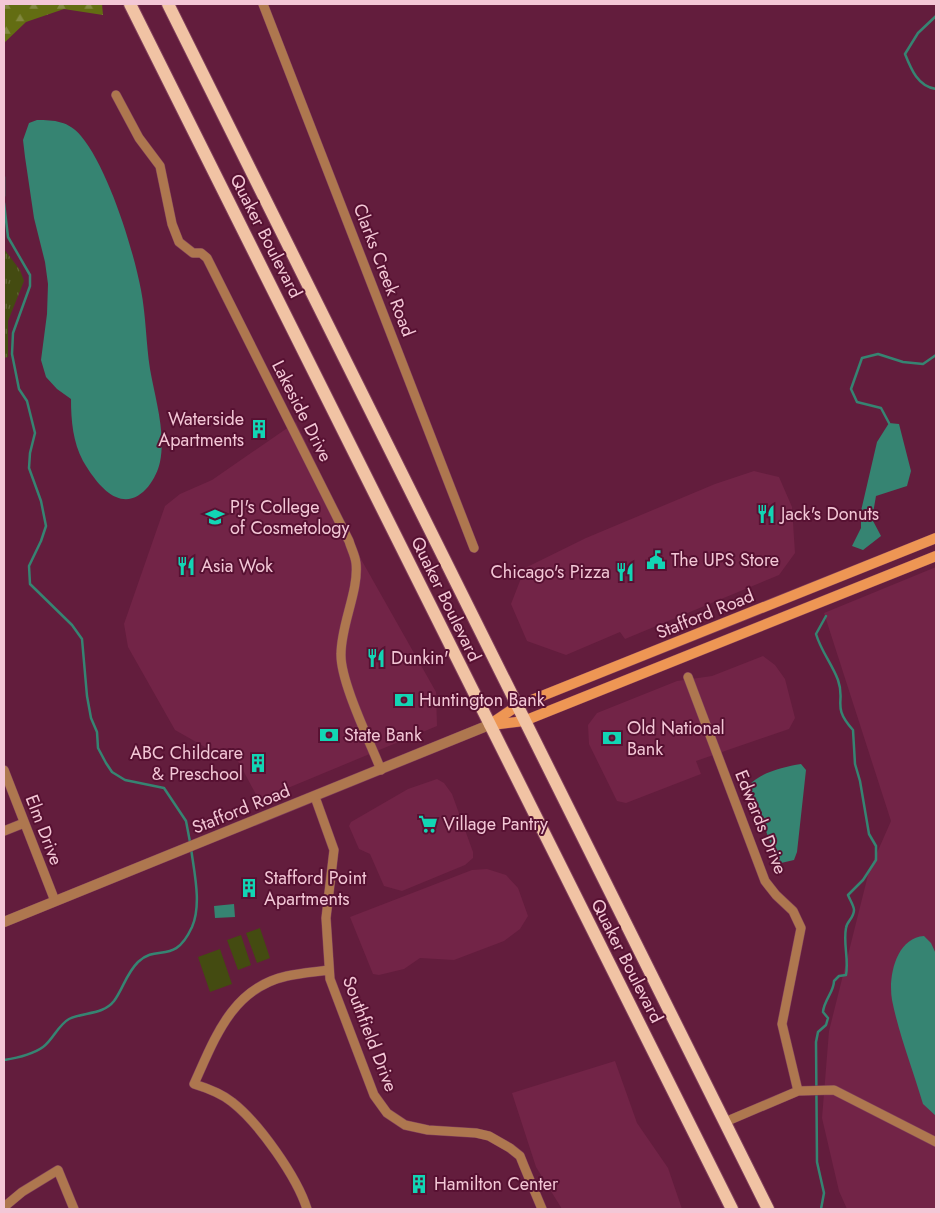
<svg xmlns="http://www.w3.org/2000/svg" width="940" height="1213" viewBox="0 0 940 1213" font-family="Jost,sans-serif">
	<defs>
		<pattern id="forest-firs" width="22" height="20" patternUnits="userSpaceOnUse" patternTransform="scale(1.25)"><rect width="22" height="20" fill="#636d12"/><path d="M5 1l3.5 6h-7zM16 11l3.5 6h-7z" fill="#81873f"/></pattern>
		<pattern id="park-tufts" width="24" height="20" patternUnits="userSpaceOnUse" patternTransform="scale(1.25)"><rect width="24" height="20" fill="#444b11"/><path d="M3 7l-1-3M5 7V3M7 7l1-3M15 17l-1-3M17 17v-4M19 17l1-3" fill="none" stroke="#5f6333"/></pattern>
	</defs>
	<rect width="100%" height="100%" fill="#631d3d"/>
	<path fill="#722447" d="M 296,422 L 362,561 L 436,692 L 437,726 L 259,800 L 231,748 L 212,751 L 175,730 L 128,647 L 124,624 L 165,506 L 180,494 L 212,480 Z
		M 754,471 L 779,477 L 792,507 L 795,553 L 779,575 L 625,639 L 620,632 L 566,655 L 527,641 L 511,604 L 525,568 L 586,538 L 715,484 Z
		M 936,567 L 936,1209 L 847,1209 L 839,1191 L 822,1118 L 829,1031 L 869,871 L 891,821 L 824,613 Z
		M 763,656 L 775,665 L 785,679 L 795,718 L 789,729 L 696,761 L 701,774 L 626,803 L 617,801 L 589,744 L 588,725 L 597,713 L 677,681 L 712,676 Z
		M 437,779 L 444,783 L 452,794 L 473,852 L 473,858 L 465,865 L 402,891 L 384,886 L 370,854 L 359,849 L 349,826 L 351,822 L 408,789 Z
		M 487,869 L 506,875 L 518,888 L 528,916 L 520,929 L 504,941 L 454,960 L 420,958 L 404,969 L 379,975 L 373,974 L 350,917 L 472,870 Z
		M 615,1061 L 637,1123 L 668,1168 L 682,1209 L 562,1209 L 536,1167 L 512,1093 Z"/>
	<path fill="#444b11" d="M 260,928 L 270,958 L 257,963 L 246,933 Z
		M 241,935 L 251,965 L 238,970 L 227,940 Z
		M 220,949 L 232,984 L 210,992 L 198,957 Z"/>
	<path fill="url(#forest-firs)" d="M 4,4 L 102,4 L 103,15 L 64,9 L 26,22 L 4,43 Z"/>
	<path fill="url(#park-tufts)" d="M 4,249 L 20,270 L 24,281 L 8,321 L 8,357 L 4,358 Z"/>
	<path fill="#368472" d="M 37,120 C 54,120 69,121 81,136 C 108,168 133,248 141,290 C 146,316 146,343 150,369 C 155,398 166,432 160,462 C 156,481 138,507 116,497 C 103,492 90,473 83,461 C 73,442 71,421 71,399 L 57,389 L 46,377 L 41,360 L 47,314 L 48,284 L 45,262 L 34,218 L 25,157 L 23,140 L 29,123 Z
		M 889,423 L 899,424 L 911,471 L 907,486 L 876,496 L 872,519 L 881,536 L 863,550 L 852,546 L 861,528 L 861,511 L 877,442 Z
		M 801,764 L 806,770 L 797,852 L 794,860 L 781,863 L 777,861 L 749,785 C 762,772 783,767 801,764 Z
		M 234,904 L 235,917 L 215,918 L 214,906 Z
		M 924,936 L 931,943 L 936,954 L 936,1116 L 923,1104 C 913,1070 899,1035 892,1000 C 888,977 896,938 924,936 Z"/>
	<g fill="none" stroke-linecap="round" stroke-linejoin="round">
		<path stroke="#368472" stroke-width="2.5" d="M 936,16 L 918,33 L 905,54 C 911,69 918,87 936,89
			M 4,177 L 4,196
			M 4,203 L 8,237 L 30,275 L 30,286 L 13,333 L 12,354 L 19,389 L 27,401 L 35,433 L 30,453 L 29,468 L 41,501 L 46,526 L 41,541 L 29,566 L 30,584 L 72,625 L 82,639 L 87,696 L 91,718 L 97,732 L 98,748 L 106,763 L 112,772 L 125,780 L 164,788 L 186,821 L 190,842
			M 889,423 L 881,408 L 857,402 L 851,389 L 862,358 L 878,354 L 903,362 L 923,364 L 936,355
			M 4,1060 C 17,1058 32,1055 43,1047 C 53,1040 58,1025 69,1019 C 83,1012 103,1015 114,1001 C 123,989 126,974 138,962 C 158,943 174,966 192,927 C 202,904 194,872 191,848
			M 821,1209 L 824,1193 L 817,1162 L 816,1042 L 818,1032 L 826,1025 L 828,1018 L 823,1012 C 824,1000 834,992 834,981 L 839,976 L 846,975 C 849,959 843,944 846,928 C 847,921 854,918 854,910 C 854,906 850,900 848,895 L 863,880 L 876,860 L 876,846 L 869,834 L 860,781 L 855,764 L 853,730 C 831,706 846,702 838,680 C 832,664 821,651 816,634 L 826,616"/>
		<g stroke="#803f5c" stroke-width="10">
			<path id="minor" d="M 263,4 L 474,548
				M 116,95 L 139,138 L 160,166 L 172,224 L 179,242 L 193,253 L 201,253 L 207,258 L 349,541 C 351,548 355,555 356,563 C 359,591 341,624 341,654 C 340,681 370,742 381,770
				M 688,677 L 765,881 L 776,895 L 793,911 L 801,928 L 782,1024 L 798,1091 L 725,1122
				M 4,770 L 55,901
				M 315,797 L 334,850 L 326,918 L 330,979 L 374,1095 L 387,1113 L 405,1125 L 428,1130 L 476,1133 L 489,1136 L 510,1148 L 520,1156 L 524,1166 L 542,1209
				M 4,831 L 24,823
				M 798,1091 L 834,1090 L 936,1142
				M 4,1207 L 22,1192 L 58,1170 L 74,1209
				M 307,1209 C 297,1177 259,1123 232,1102 C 221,1093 207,1088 194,1084 C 215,1038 232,988 287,976 C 301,973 315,972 329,970"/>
		</g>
		<g stroke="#803f5c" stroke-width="11">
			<path id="tertiary" d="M 4,922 L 489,725"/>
		</g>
		<g stroke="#803f5c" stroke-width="11">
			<path id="secondary" d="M 489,725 L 517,706 L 936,538
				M 492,725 L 524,721 L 936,556"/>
		</g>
		<g stroke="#803f5c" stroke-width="14">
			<path id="primary" d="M 130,4 L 732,1209
				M 168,4 L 768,1209"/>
		</g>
		<use href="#minor" stroke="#ae774f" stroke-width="9"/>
		<use href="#tertiary" stroke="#ae774f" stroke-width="10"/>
		<use href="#secondary" stroke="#ee9654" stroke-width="10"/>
		<use href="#primary" stroke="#f1c3a4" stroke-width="12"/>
	</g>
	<defs>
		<g id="building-bare" transform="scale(1.5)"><path d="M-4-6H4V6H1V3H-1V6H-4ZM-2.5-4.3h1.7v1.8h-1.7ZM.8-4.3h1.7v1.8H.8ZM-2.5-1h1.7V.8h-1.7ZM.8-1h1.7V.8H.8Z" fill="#12d5b4" stroke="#571132" stroke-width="2.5" paint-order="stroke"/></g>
		<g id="restaurant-bare" transform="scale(1.5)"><path d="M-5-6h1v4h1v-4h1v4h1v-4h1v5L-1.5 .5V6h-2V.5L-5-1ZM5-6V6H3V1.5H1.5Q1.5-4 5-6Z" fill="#12d5b4" stroke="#571132" stroke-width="2.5" paint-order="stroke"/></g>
		<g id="university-bare" transform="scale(1.5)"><path d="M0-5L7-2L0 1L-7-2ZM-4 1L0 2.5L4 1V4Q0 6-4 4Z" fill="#12d5b4" stroke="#571132" stroke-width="2.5" paint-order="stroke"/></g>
		<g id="civic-bare" transform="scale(1.5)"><path d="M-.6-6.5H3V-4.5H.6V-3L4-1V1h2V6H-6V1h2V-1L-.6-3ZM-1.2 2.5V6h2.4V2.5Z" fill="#12d5b4" stroke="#571132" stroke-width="2.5" paint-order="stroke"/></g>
		<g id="bank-bare" transform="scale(1.5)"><path d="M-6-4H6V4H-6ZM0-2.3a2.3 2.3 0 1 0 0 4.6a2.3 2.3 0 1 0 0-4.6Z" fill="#12d5b4" stroke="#571132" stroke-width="2.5" paint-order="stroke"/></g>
		<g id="supermarket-bare" transform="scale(1.5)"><path d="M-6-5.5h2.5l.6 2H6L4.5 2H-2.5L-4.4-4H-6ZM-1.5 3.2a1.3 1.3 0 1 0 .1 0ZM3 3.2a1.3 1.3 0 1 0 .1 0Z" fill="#12d5b4" stroke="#571132" stroke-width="2.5" paint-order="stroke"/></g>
	</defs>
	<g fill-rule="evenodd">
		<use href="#building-bare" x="259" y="429"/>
		<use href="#restaurant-bare" x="766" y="514"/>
		<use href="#university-bare" x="215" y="517"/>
		<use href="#civic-bare" x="656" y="560"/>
		<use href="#restaurant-bare" x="186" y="566"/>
		<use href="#restaurant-bare" x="625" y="572"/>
		<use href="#restaurant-bare" x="376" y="658"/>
		<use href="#bank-bare" x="404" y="700"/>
		<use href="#bank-bare" x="329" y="735"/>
		<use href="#bank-bare" x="612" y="738"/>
		<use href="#building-bare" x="258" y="763"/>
		<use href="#supermarket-bare" x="428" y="824"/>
		<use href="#building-bare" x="249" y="888"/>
		<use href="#building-bare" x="419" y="1184"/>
	</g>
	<g text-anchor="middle" stroke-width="4" stroke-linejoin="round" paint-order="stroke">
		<g font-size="18" fill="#f3c7d6" stroke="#571132">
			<text transform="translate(266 236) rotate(63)" y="6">Quaker Boulevard</text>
			<text transform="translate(384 270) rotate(69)" y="6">Clarks Creek Road</text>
			<text transform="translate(302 411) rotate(63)" y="6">Lakeside Drive</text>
			<text transform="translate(446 599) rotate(64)" y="6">Quaker Boulevard</text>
			<text transform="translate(705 614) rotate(-22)" y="6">Stafford Road</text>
			<text transform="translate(241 809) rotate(-22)" y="6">Stafford Road</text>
			<text transform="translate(761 822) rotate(68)" y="6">Edwards Drive</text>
			<text transform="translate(44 830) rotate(69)" y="6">Elm Drive</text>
			<text transform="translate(627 961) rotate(63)" y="6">Quaker Boulevard</text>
			<text transform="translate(370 1034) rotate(69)" y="6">Southfield Drive</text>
		</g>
		<g font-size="18" fill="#f3c7d6" stroke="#571132" text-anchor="start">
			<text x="244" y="425" text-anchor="end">Waterside<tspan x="244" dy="21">Apartments</tspan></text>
			<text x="230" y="513">PJ's College<tspan x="230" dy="21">of Cosmetology</tspan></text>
			<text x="781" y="520">Jack's Donuts</text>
			<text x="671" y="566">The UPS Store</text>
			<text x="201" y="572">Asia Wok</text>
			<text x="610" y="578" text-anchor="end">Chicago's Pizza</text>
			<text x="391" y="664">Dunkin'</text>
			<text x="419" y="706">Huntington Bank</text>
			<text x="627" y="734">Old National<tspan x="627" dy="21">Bank</tspan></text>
			<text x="344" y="741">State Bank</text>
			<text x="243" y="759" text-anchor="end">ABC Childcare<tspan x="243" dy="21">&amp; Preschool</tspan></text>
			<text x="443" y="830">Village Pantry</text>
			<text x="264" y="884">Stafford Point<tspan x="264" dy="21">Apartments</tspan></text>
			<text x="434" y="1190">Hamilton Center</text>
		</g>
	</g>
	<rect width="940" height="1213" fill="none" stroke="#f3c7d6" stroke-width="10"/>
</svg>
